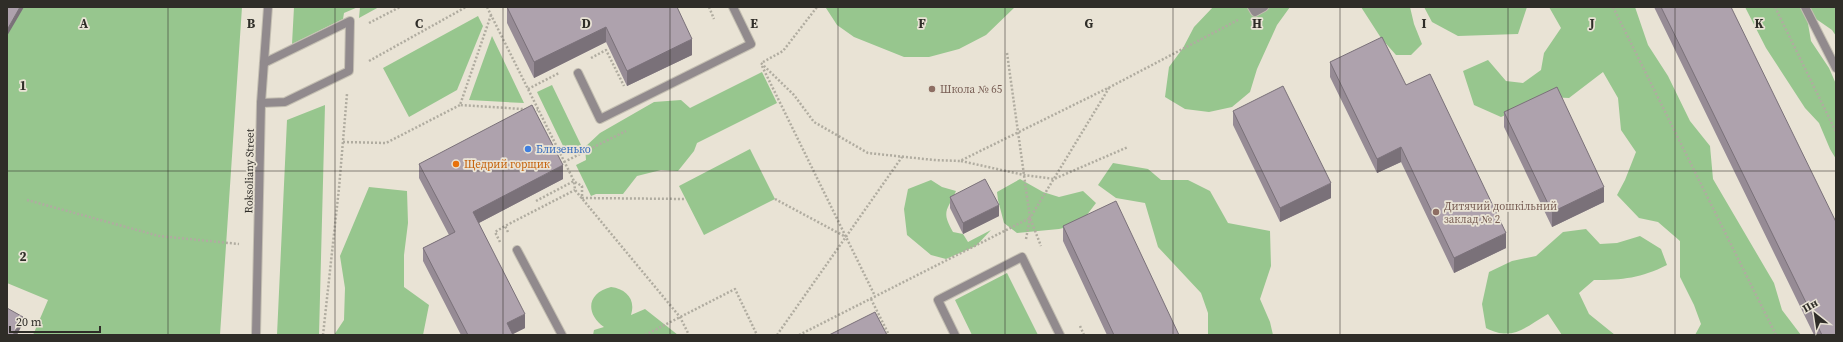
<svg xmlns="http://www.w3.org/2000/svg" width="1843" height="342" viewBox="0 0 1843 342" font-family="'Source Serif 4',serif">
	<rect width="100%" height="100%" fill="#e9e3d5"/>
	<path fill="#97c68e" d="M 13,7 L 242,7 L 220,335 L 33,335 L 48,300 L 7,283 L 7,14 Z
		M 294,7 L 358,7 L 344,13 L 343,19 L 292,44 Z
		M 360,7 L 379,7 L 359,18 Z
		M 828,7 L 1015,7 L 986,35 L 959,49 L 929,57 L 904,57 L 854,37 L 837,25 L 826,8 Z
		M 1213,7 L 1290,7 L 1277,25 L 1257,69 L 1250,92 L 1232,107 L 1209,112 L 1185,109 L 1165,97 L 1169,67 L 1183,48 L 1194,27 Z
		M 1361,7 L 1410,7 L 1414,24 L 1422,44 L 1411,55 L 1396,55 L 1381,38 Z
		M 1424,7 L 1527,7 L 1518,34 L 1458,36 L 1432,22 Z
		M 1549,7 L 1635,7 L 1648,45 L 1668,76 L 1690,121 L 1710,146 L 1713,179 L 1774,283 L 1782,310 L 1801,335 L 1695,335 L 1701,324 L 1694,305 L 1680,277 L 1680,241 L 1658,222 L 1639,218 L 1617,195 L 1625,180 L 1636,152 L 1621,130 L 1618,98 L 1603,72 L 1569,98 L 1549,97 L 1501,117 L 1474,105 L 1463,71 L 1488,60 L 1506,81 L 1523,83 L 1541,70 L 1544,53 L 1561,28 Z
		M 1745,7 L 1836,7 L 1836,36 L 1832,30 L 1806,12 L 1811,41 L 1829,68 L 1836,84 L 1836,159 L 1830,149 L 1819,123 L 1805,108 L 1766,48 Z
		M 478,16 L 483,26 L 457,90 L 409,117 L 383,68 Z
		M 492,36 L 524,103 L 469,100 Z
		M 762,72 L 777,103 L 697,143 L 694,151 L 678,171 L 661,170 L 637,176 L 623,194 L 596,194 L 591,196 L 576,165 L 586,160 L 585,147 L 600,133 L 654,102 L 681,100 L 690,108 Z
		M 552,85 L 581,145 L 566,152 L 537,92 Z
		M 325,105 L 319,335 L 277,335 L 287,120 Z
		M 750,149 L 775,199 L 704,235 L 679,186 Z
		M 1113,163 L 1148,169 L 1161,180 L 1188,180 L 1210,191 L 1228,223 L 1270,231 L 1271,266 L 1260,299 L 1270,322 L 1273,335 L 1208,335 L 1208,313 L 1201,293 L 1158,247 L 1145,203 L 1116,198 L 1098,185 Z
		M 1020,179 L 1043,192 L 1059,197 L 1083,191 L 1096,203 L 1080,224 L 1059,229 L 1017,233 L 1004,223 L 998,200 L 997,192 Z
		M 931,180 L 942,187 L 956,191 C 947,211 941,211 953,232 L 963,234 L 968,242 L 991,230 L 976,246 L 946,259 L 931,255 L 907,235 L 904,209 L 908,189 Z
		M 369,187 L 407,191 L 408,223 L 404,255 L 404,287 L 429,305 L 423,335 L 334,335 L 344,320 L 345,288 L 340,256 Z
		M 1586,229 L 1600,244 L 1617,243 L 1640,236 L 1661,249 L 1667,265 C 1641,278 1623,280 1594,280 L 1579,293 L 1589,314 L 1615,335 L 1562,335 L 1548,314 C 1525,327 1513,342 1486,328 L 1482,304 L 1489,272 L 1512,261 L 1536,256 L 1563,232 Z
		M 1007,273 L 1038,335 L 972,335 L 955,300 Z
		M 611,287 C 626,289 636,299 631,315 L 645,309 L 678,335 L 593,335 L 594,330 L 604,327 C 585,313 587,293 611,287 Z"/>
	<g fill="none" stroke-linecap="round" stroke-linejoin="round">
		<g stroke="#c4bfb2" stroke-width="10">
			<path id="service" d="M 1252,7 L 1255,12 L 1264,7
				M 1805,7 L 1836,68
				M 578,73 L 600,119 L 751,44 L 733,7
				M 261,103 L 285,102 L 349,71 L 350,21 L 264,63
				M 517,250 L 562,335
				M 955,335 L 938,300 L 1022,257 L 1060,335"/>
		</g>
		<g stroke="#c4bfb2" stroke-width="10">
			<path id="minor" d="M 256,335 L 261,103 L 268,7"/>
		</g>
		<path stroke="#b0aca0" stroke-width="2.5" stroke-dasharray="2 2" stroke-linecap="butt" d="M 487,7 L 574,181 L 575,190 L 680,317 L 689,335
			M 709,7 L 714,19
			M 1613,7 L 1776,335
			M 1775,7 L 1836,132
			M 491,15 L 460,105 L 538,110
			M 369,23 L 400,7
			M 1007,53 L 1030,218 L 1041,246
			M 591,58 L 606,50 L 624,86
			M 369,61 L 466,7
			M 763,62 L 783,51 L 817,7
			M 761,63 L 794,95 L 814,122 L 868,153 L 934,160 L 960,161 L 1110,87 L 1238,20
			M 762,66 L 875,296
			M 528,89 L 559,73
			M 343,142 L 386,143 L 460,105
			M 961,161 L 1024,175 L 1054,179 L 1128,147
			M 564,162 L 626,131
			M 575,182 L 582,186 L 582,198 L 685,199
			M 775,199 L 846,237
			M 27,200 L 159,236 L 239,244
			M 536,201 L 574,181
			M 508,232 L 505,226 L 575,190
			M 1026,239 L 1030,218 L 1109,88
			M 500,242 L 495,232 L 505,226
			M 871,299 L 889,335
			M 1080,326 L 1084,335
			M 323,335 L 339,188 L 347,94
			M 645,335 L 735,289 L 757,335
			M 777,335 L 902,157
			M 799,335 L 1030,218"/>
		<use href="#service" stroke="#918a8d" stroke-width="8"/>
		<use href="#minor" stroke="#918a8d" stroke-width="8"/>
	</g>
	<path fill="#968b95" d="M 507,7 L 677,7 L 692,55 L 627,86 L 606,42 L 534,78 L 507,23 Z
		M 1654,7 L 1731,7 L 1836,335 L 1814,335 Z
		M 1330,62 L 1406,85 L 1506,248 L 1454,273 L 1401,162 L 1377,173 L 1330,77 Z
		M 1233,111 L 1331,198 L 1280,222 L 1233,125 Z
		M 1504,112 L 1604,202 L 1552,227 L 1504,127 Z
		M 419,164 L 563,179 L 479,223 L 525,328 L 513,334 L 513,335 L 461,335 L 423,261 L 423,248 L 449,235 L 419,178 Z
		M 950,197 L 999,216 L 963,234 L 950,208 Z
		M 1063,226 L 1179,335 L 1107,335 L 1063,241 Z"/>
	<path fill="#7a7179" d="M 20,7 L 24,7 L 7,36 L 7,30 Z
		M 606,27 L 606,42 L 534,78 L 534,62 Z
		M 692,39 L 692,55 L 627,86 L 627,71 Z
		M 1401,147 L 1401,162 L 1377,173 L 1377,159 Z
		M 563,165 L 563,179 L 473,226 L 473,212 Z
		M 1331,183 L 1331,198 L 1280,222 L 1280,208 Z
		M 1604,187 L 1604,202 L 1552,227 L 1552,212 Z
		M 999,205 L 999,216 L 963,234 L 963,223 Z
		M 1506,233 L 1506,248 L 1454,273 L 1454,258 Z
		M 525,314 L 525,328 L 511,335 L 507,323 Z
		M 23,317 L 23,323 L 17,335 L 13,335 Z"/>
	<path fill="#aea2ad" stroke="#7a7179" d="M 7,7 L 20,7 L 7,30 Z
		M 507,7 L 677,7 L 692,39 L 627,71 L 606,27 L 534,62 Z
		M 1661,7 L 1731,7 L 1836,222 L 1836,335 L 1822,335 Z
		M 1382,37 L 1406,85 L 1430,74 L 1506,233 L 1454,258 L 1401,147 L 1377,159 L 1330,62 Z
		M 1283,86 L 1331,183 L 1280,208 L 1233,111 Z
		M 1557,87 L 1604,187 L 1552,212 L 1504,112 Z
		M 532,105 L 563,165 L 473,212 L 525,314 L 507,323 L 513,335 L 468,335 L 423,248 L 455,232 L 419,164 Z
		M 985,179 L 999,205 L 963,223 L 950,197 Z
		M 1116,201 L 1179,335 L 1114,335 L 1063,226 Z
		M 7,308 L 23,317 L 13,335 L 7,335 Z
		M 875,312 L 887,335 L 829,335 Z"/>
	<path fill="none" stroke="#2f2d28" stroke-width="1" stroke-opacity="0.55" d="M 168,7 L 168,335M 335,7 L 335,335M 503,7 L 503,335M 670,7 L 670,335M 838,7 L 838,335M 1005,7 L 1005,335M 1173,7 L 1173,335M 1340,7 L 1340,335M 1508,7 L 1508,335M 1675,7 L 1675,335M 7,171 L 1836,171"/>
	<g fill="#8d6e63" stroke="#e9e3d5" stroke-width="1.5">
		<circle cx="932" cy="89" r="4"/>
		<circle cx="1436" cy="212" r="4"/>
	</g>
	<circle fill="#3f7fe0" stroke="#e9e3d5" stroke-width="1.5" cx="528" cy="149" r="4"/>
	<circle fill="#e8710a" stroke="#e9e3d5" stroke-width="1.5" cx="456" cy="164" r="4"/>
	<g text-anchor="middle" stroke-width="3.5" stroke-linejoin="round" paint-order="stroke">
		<g font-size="11" fill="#785e54" stroke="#e9e3d5" text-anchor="start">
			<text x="940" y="93">Школа № 65</text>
			<text x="1444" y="210">Дитячий дошкільний<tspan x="1444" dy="13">заклад № 2</tspan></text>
		</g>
		<g font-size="11" fill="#366cbe" stroke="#e9e3d5" text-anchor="start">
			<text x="536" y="153">Близенько</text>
		</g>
		<g font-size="11" fill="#c56008" stroke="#e9e3d5" text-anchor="start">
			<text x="464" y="168">Щедрий горщик</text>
		</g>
		<g font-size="11" fill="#2f2d28" stroke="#e9e3d5">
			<text transform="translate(249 171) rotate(-89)" y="4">Roksoliany Street</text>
		</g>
	</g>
	<g font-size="13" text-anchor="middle" font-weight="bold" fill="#2f2d28" stroke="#e9e3d5" stroke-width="3.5" stroke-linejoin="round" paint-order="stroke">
		<text x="84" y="28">A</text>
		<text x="251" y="28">B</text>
		<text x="419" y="28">C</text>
		<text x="586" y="28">D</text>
		<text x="754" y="28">E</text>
		<text x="922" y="28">F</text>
		<text x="1089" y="28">G</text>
		<text x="1257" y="28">H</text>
		<text x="1424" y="28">I</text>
		<text x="1592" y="28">J</text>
		<text x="1759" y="28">K</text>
		<text x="23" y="90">1</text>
		<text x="23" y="261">2</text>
	</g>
	<rect width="1843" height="342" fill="none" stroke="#2f2d28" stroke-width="16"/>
	<g transform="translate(1815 314) rotate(330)" stroke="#e9e3d5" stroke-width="3" paint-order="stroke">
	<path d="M0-3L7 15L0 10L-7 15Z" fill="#2f2d28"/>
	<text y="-6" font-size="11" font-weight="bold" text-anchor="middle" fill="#2f2d28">Пн</text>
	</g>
	<path d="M10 326v6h90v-6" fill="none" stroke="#2f2d28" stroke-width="2"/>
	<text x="16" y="326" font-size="12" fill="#2f2d28" stroke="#e9e3d5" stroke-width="3" paint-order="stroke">20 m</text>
</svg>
